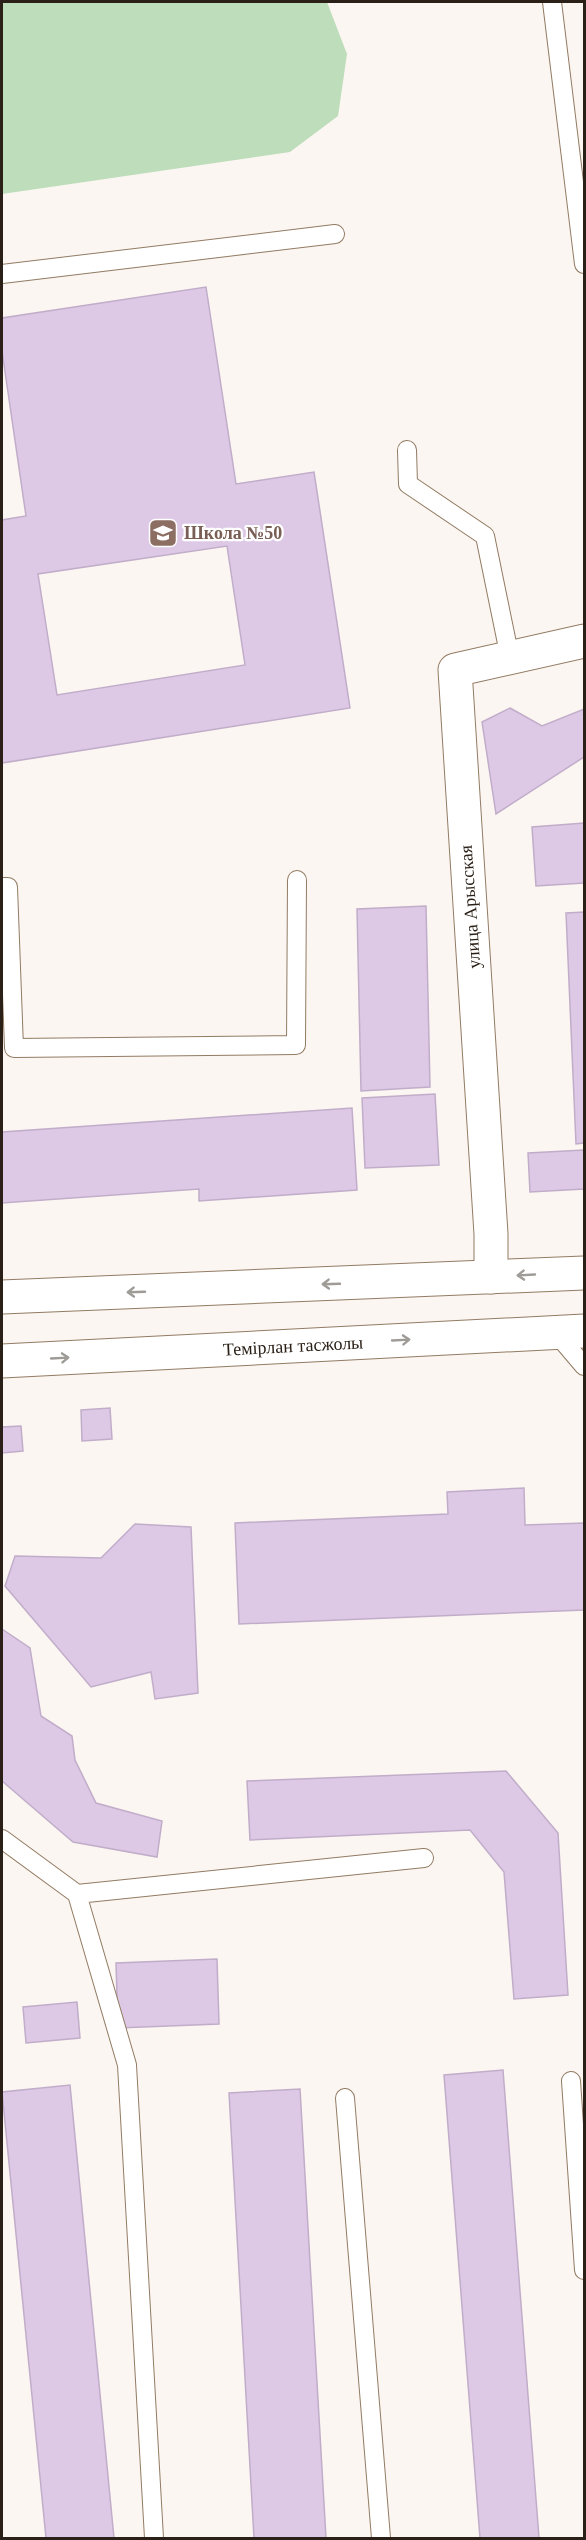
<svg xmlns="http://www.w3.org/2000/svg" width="586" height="2540" viewBox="0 0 586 2540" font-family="'Times New Roman',serif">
	<rect width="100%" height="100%" fill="#fbf6f1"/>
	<path fill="#bdddbb" d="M 13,2 L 327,2 L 347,54 L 338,116 L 290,152 L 2,194 L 2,3 Z"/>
	<path fill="#ddc8e6" stroke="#c1adc9" stroke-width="1.5" fill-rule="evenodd" d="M 206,287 L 236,484 L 314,472 L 350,708 L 2,763 L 2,520 L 26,516 L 2,351 L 2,318 ZM 227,546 L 245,665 L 57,695 L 38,574 Z
		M 510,708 L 542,726 L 584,709 L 584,757 L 496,814 L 482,722 Z
		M 584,823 L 584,883 L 536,886 L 532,827 Z
		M 426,906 L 430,1087 L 361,1091 L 357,909 Z
		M 584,912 L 584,1143 L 576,1144 L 566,913 Z
		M 435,1094 L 439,1165 L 365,1168 L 362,1098 Z
		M 352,1108 L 357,1190 L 199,1201 L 199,1189 L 2,1203 L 2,1132 Z
		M 584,1150 L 584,1189 L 530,1192 L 528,1153 Z
		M 110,1408 L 112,1439 L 82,1441 L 81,1410 Z
		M 21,1426 L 23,1451 L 2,1453 L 2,1427 Z
		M 524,1488 L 525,1525 L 584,1523 L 584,1610 L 239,1624 L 235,1523 L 448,1514 L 447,1492 Z
		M 135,1524 L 191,1527 L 198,1693 L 155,1699 L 151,1672 L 91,1687 L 5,1586 L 15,1556 L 101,1558 Z
		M 2,1629 L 30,1648 L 41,1716 L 72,1736 L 75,1760 L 96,1803 L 162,1821 L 157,1857 L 73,1842 L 2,1781 Z
		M 506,1771 L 558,1833 L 568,1995 L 514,1999 L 504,1872 L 470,1830 L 250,1840 L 247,1781 Z
		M 217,1959 L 219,2024 L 118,2028 L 116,1963 Z
		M 77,2002 L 80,2038 L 26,2043 L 23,2007 Z
		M 503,2070 L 539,2538 L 480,2538 L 444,2075 Z
		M 70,2085 L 114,2538 L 46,2538 L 2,2092 Z
		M 300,2089 L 326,2538 L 254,2538 L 229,2093 Z"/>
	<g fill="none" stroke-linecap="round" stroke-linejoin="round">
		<g stroke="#927b63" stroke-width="20">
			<path id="lane" d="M 552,2 L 584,264
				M 2,274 L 335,234
				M 407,450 L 408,484 L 485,536 L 510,658
				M 2,887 L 8,887 L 14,1048 L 296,1045 L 297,880
				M 556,1333 L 584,1366
				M 2,1839 L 77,1894 L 424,1858
				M 77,1894 L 127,2065 L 154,2538
				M 571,2081 L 584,2270
				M 345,2098 L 381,2538"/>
		</g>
		<g stroke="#927b63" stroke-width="35">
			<path id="street" d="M 491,1277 L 491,1234 L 455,670 L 584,641"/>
		</g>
		<g stroke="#927b63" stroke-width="35">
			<path id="primary" d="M 2,1297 L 584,1273
				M 2,1361 L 584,1331"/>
		</g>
		<use href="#lane" stroke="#fff" stroke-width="18"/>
		<use href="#street" stroke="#fff" stroke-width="33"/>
		<use href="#primary" stroke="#fff" stroke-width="33"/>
	</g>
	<defs><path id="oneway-shaft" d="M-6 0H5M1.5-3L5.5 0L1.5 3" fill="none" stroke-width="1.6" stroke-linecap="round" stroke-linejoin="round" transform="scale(1.5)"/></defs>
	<g stroke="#9f9b97">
		<use href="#oneway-shaft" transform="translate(526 1275) rotate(177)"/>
		<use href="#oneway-shaft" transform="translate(331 1284) rotate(178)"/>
		<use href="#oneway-shaft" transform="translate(136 1292) rotate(178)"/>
		<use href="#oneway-shaft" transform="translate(401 1340) rotate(-3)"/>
		<use href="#oneway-shaft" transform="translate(60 1358) rotate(-3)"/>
	</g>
	<defs>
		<g id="school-square" transform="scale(1.5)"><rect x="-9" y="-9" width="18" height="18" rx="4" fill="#8d6e63" stroke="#fff"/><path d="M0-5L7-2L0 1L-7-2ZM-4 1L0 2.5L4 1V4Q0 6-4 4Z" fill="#fff"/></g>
	</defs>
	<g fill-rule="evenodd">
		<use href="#school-square" x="163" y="533"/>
	</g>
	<g text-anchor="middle" stroke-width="4.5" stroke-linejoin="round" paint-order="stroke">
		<g font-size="18" font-weight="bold" fill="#785e54" stroke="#fff" text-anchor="start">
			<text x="184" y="539">Школа №50</text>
		</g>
		<g font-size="18" fill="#2a2017" stroke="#fff">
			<text transform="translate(470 907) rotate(-94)" y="6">улица Арысская</text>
			<text transform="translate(293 1346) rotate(-3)" y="6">Темірлан тасжолы</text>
		</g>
	</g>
	<rect width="586" height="2540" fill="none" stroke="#2a2017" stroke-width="6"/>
</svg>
